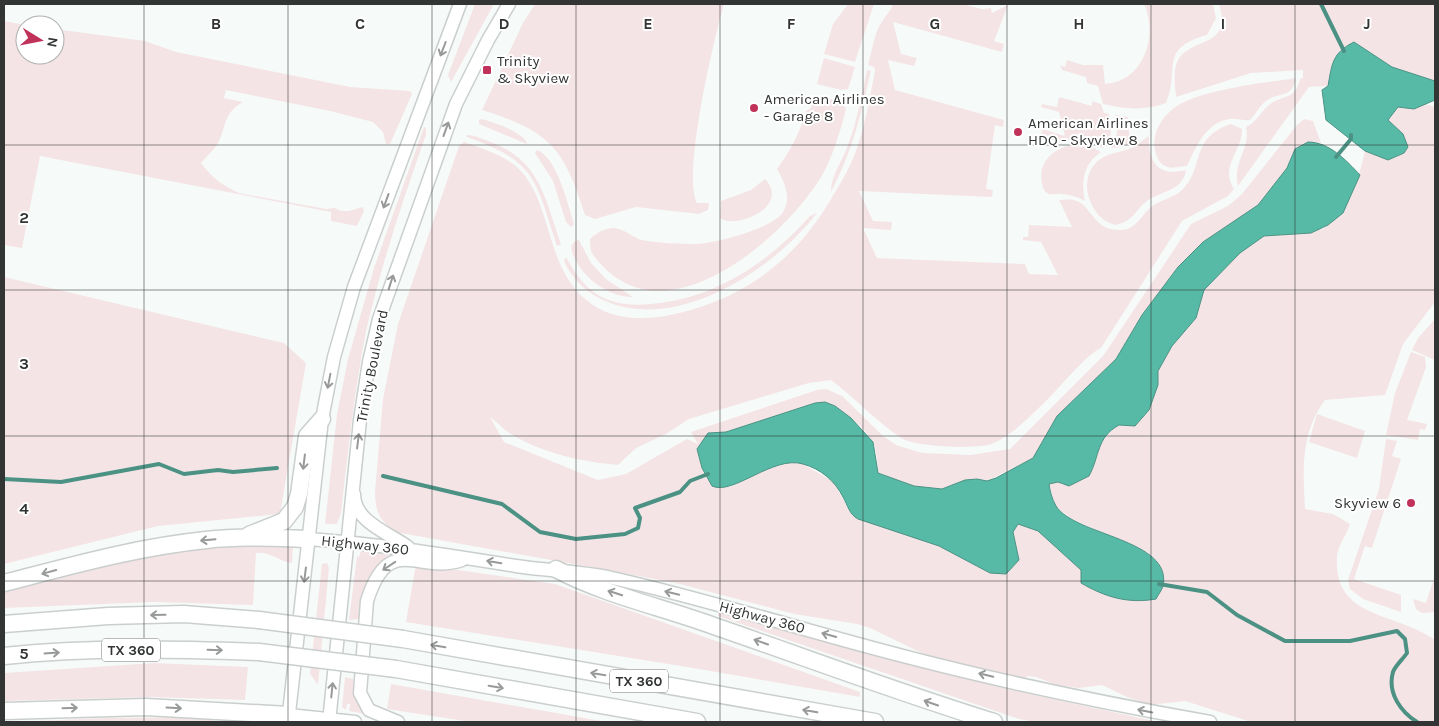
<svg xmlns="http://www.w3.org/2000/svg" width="1439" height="726" viewBox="0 0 1439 726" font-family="Karla,sans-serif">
	<rect width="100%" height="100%" fill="#f6fbfa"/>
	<path fill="#f5e4e6" d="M 475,4 L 494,4 L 451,82 L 448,75 Z
		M 535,4 L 724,4 C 714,38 682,176 697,203 L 709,203 L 708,210 L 699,214 L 636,207 L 595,219 L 585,215 C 564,148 550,131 482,110 L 523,23 Z
		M 848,4 L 874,4 L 855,62 L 824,54 L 833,24 Z
		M 893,4 L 962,4 L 982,9 L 991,8 L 992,13 L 1008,5 L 994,41 L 1004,44 L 1002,52 L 893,22 L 901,54 L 917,58 L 914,66 L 888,60 L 895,90 L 1004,120 L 1003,127 L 995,125 L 986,189 L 993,190 L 992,197 L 859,191 L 873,221 L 892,222 L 891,230 L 863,228 L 877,258 L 1025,264 L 1029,274 L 1058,275 L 1041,242 L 1023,240 L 1023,237 L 1028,237 L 1029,225 L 1072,227 L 1059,200 C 1063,200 1070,199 1074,200 C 1093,205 1092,231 1121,230 C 1135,230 1141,216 1150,208 C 1159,199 1174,199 1183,189 C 1205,167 1189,138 1231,124 L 1242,129 C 1243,151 1219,166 1234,189 L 1228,196 L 1182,221 L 1101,348 C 1087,354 1060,387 1047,400 C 1030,416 1015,433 994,443 C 980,450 914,447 901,438 C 876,421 855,398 831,380 L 809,383 L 689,419 L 666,434 L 636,448 L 618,465 C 582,462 542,453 511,434 C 503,429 497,422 490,417 L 504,442 L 598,480 L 626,474 L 687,439 L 698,444 L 691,432 L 817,390 L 826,389 L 842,396 L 883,436 L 896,445 L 922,453 L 970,455 L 1010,449 L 1103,356 L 1191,224 L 1228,206 L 1242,194 L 1297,125 L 1304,119 L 1313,121 L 1321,143 L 1316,142 L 1292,154 L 1287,168 L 1258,205 L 1203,242 L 1178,267 L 1142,315 L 1116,359 L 1043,443 L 1033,458 L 987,481 L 977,479 L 965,480 L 942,489 L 914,486 L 878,473 C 877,464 877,450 873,442 C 863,425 835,401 815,403 L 726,432 L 708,433 L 697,449 L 702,468 L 712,486 L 730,487 L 769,468 L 791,463 L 801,463 L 834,482 L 849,511 L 858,519 L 939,546 L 997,574 L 1006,574 L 1019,560 L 1013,532 L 1018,524 L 1038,531 L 1081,570 L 1150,554 L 1072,519 L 1056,507 L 1049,484 L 1058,482 L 1063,485 L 1096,456 L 1099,446 L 1114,428 L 1119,425 L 1135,426 L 1149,410 L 1158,385 L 1158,371 L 1172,346 L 1196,318 L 1204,290 L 1240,253 L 1264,236 L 1323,229 C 1351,210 1357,183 1365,151 L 1388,160 L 1404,153 L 1408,147 L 1388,120 L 1398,107 L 1414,109 L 1425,104 L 1435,107 L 1435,302 L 1403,344 L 1385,395 L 1325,400 C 1300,434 1303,470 1305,509 L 1333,514 L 1350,524 C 1347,534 1338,546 1337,556 C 1333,620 1395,611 1435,640 L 1435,722 L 1248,721 L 1185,701 L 1150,705 L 1127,697 L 1102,685 L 1079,688 L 1057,685 L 1036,677 L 1027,676 L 1024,679 L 926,655 L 870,628 L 857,624 L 794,614 L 680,584 L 623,573 L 395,532 C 379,520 375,511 375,491 L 383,399 L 398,324 L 459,146 L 464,142 C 486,150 512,157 526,177 C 552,214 548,267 585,299 C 610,321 644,321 675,314 C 745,298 795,260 831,199 C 842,181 852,164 858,145 C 866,121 870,96 875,71 L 874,67 L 868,65 C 872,52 874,32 883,20 C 887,14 890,12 893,4 Z
		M 1144,4 L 1213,4 L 1216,18 L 1207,35 C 1157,49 1181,69 1166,103 C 1144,111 1125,109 1103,104 L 1098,86 L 1087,83 L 1086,77 L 1062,70 L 1060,65 L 1065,67 L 1067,60 L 1083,65 L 1103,65 L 1105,84 C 1145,81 1158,34 1144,4 Z
		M 1219,4 L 1435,4 L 1435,81 L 1392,67 L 1354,42 C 1332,53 1332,64 1328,86 L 1309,87 L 1238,186 C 1232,161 1251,149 1246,127 C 1257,122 1260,112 1269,105 C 1283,94 1295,101 1300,79 L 1303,78 L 1303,70 L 1251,73 L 1176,97 C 1175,87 1173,72 1177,62 C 1189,36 1233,50 1219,4 Z
		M 4,21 L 26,25 L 25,55 L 55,55 L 55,29 L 145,41 L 176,52 L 350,87 L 410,91 L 412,94 L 390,144 L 386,144 L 383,132 L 373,122 L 330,111 L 226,90 L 224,98 L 243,102 C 222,114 227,127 217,145 C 213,151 206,157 201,163 C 211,177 223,186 239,193 L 326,209 L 335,208 L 341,211 L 349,211 L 363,207 L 364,211 L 357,226 L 331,221 L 331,212 L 40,156 L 22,248 L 4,245 Z
		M 824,58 L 855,67 L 848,89 L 841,90 L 817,84 Z
		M 867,70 L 871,71 L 870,75 C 860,118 852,152 831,192 C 830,177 843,160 848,145 C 857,121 862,95 867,70 Z
		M 1296,78 C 1291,100 1280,91 1266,101 C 1259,106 1256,114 1250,120 C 1243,121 1237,118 1230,119 C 1206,122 1196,147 1187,166 C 1181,166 1173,169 1168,167 C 1163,166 1159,162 1157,157 C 1148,135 1163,112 1184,102 C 1219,87 1259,84 1296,78 Z
		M 815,95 C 824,98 841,99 846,109 C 841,129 834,152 825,170 C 794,228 688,323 620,280 C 612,276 594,259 591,251 C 590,247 590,242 590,239 C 597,233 604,228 614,228 C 625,229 632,237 642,240 C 656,243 681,244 695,244 C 714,244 774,228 783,212 C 792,198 784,181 777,169 C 790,151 800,133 806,111 L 811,108 Z
		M 1059,97 L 1092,106 L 1092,101 L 1101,104 L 1104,113 L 1109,114 C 1112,126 1113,140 1103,148 L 1085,139 L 1055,140 L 1041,137 L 1042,129 L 1065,136 L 1059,112 L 1041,107 L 1042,104 L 1057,107 Z
		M 1115,115 L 1128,117 L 1129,134 L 1135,140 L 1122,147 L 1111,148 L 1117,133 Z
		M 482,119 C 493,122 526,133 527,144 L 479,124 L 479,120 Z
		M 424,127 L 426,128 L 426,135 C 403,200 381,265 366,332 C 354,392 348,453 341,513 L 337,524 L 325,524 L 337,414 L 348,359 L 374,268 Z
		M 467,135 C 476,135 485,140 493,143 C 541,162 545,200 561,244 L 557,246 C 535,180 537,162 467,137 Z
		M 1149,136 C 1148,162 1158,177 1186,170 C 1183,191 1161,191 1147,201 C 1134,211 1135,220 1116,225 C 1104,222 1096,215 1091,203 C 1083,187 1087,165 1104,157 C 1113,152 1124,152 1133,147 C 1139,144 1144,139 1149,136 Z
		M 1077,144 L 1092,147 L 1101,152 C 1083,164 1081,182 1085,201 C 1077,197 1071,195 1062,194 C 1057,193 1050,196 1047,193 C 1043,191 1043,186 1042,183 C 1037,160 1057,146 1077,144 Z
		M 537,150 C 557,157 568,205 574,224 L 571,227 L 566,222 L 553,181 L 535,153 Z
		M 765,179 C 791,206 737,230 720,218 L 721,201 L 751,190 Z
		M 817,213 C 773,270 677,334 603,300 C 586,292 571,278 564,261 L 566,257 C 574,272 584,286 598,295 C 613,304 633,306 650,304 C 715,299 768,263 810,216 Z
		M 579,240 L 591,263 L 606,279 L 633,297 C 607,298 574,272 571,246 L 575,241 Z
		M 4,277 L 284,343 L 306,363 L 280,514 L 158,526 L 4,564 Z
		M 1435,319 L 1435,360 L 1412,350 L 1418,338 Z
		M 1411,352 L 1425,357 L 1426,367 L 1407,420 L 1427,424 L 1425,430 L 1420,429 L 1418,440 L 1386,435 L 1395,393 Z
		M 1317,414 L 1365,431 L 1357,458 L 1309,442 Z
		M 1386,439 L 1397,441 L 1392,456 L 1401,459 L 1372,548 L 1365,546 L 1354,579 L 1401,595 L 1401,612 L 1363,599 L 1350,589 L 1348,580 L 1379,489 Z
		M 293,545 L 292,563 C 279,562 271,551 256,553 L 253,605 L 154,602 L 4,608 L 4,587 L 88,564 L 202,546 Z
		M 361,550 L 388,553 L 388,558 C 364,571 362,595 360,619 L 349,620 L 357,556 L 359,557 Z
		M 327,563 L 329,568 L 318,685 L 310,674 L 322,564 Z
		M 416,564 L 555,584 L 860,692 L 860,697 L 693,668 L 406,622 Z
		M 1435,575 L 1435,612 L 1422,613 L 1416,609 L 1413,599 L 1426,603 Z
		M 718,612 L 1011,690 L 1159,722 L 1036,722 L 1019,719 L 718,616 Z
		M 154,663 L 248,667 L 245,700 L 150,697 L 4,701 L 4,673 Z
		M 345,677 L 353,679 L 354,695 L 365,714 L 349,711 L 350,704 L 347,704 L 346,710 L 342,707 Z
		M 391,684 L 607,722 L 471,722 L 387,709 Z
		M 213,717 L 213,722 L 222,722 L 12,722 L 105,718 Z"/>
	<path fill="#57baa6" stroke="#4c9284" d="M 1354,42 L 1392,67 L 1435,81 L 1435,100 L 1414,109 L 1398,107 L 1388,120 L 1403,134 L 1408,147 L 1404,153 L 1388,160 L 1365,151 L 1326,120 L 1322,90 L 1328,86 C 1332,64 1332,53 1354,42 Z
		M 1308,142 C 1329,142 1346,160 1360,175 L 1343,213 L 1328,225 L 1311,233 L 1264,236 L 1240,253 L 1204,290 L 1196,318 L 1172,346 L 1158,371 L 1158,385 L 1149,410 L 1135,426 L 1119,425 C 1096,438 1100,456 1089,476 L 1069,486 L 1058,482 L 1049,484 C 1050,491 1052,499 1056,506 C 1075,536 1173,539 1163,586 C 1162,590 1158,595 1156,599 C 1128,604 1105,597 1081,583 L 1081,570 L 1038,531 L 1018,524 L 1013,532 L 1019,560 L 1006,574 L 990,573 L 939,546 L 858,519 C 849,514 848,506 843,497 C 835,481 821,469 803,464 C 773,455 733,496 712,486 L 702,468 L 697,449 L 708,433 L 726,432 L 815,403 L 825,402 L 835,406 L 851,418 L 873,442 L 878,473 L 914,486 L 942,489 L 965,480 L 977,479 L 987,481 L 996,478 L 1033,458 L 1057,416 L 1116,359 L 1142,315 L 1178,267 L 1203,242 L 1258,205 L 1287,168 L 1295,149 Z"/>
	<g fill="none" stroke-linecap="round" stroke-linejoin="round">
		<path stroke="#4c9284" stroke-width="4" d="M 1321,4 L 1344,51
			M 1336,157 L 1351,139 L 1351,135
			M 383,476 L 502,504 L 540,532 L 576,539 L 625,534 L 638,528 L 640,518 L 635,508 L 680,492 L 690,481 L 708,474
			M 4,479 L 61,482 L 159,464 L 184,474 L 218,470 L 233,472 L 277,468
			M 1159,584 L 1207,592 L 1237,615 L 1285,641 L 1350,641 L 1397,631 L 1405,639 L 1407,653 C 1403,659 1395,666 1393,672 C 1387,693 1401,712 1417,722"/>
		<g stroke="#cacfce" stroke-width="15">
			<path id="secondary" d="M 354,494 C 354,522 389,533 408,547
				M 309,539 C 379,544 447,555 516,566 C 548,571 580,571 612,578 C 711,600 808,632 907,657 C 1007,683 1109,704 1210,722
				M 289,715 L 355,722
				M 288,722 L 322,419 L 334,357 L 354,287 L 460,4
				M 329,722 L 360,420 L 369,362 L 379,319 L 456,104 L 488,40 L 509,4
				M 398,722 L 369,710 L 360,693 L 367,601 C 389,531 419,575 462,560"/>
		</g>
		<g stroke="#cacfce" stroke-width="19">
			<path id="motorway" d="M 249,535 L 284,521 L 295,507 L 299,494 L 307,436 L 322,419
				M 556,569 C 605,595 662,607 714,626 C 807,658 900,693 994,722
				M 4,583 C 70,566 137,547 206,540 C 240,536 275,538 309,539
				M 4,624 L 108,616 L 184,614 L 259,620
				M 403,639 L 875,722
				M 4,656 C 89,647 174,649 259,652
				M 396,669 L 697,722
				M 4,711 L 146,707 L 289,715"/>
		</g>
		<use href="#secondary" stroke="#fff" stroke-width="12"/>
		<use href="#motorway" stroke="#fff" stroke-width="16"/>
		<g stroke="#cacfce" stroke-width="19" stroke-linecap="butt">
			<path id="motorway-bridge" d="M 259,620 L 403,639
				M 259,652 L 396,669"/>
		</g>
		<use href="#motorway-bridge" stroke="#fff" stroke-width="16"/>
	</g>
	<defs><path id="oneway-shaft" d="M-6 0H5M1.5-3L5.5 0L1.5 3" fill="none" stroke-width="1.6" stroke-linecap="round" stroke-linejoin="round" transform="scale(1.25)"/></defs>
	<g stroke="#989a9a">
		<use href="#oneway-shaft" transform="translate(443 49) rotate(111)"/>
		<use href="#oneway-shaft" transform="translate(446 129) rotate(-70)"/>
		<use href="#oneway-shaft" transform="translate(386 201) rotate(110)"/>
		<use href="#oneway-shaft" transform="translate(391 282) rotate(-72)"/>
		<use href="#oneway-shaft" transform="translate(329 381) rotate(101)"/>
		<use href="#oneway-shaft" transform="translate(358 441) rotate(-83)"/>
		<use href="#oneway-shaft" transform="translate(304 462) rotate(97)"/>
		<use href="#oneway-shaft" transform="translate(208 540) rotate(175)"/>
		<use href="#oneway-shaft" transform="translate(494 562) rotate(-170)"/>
		<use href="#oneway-shaft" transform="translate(389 566) rotate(146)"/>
		<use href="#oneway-shaft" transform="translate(49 572) rotate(165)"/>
		<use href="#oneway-shaft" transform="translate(305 575) rotate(97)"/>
		<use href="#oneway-shaft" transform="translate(615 593) rotate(-162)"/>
		<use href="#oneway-shaft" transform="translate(672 593) rotate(-166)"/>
		<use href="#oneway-shaft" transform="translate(158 615) rotate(179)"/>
		<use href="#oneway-shaft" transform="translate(829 635) rotate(-164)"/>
		<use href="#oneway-shaft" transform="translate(761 642) rotate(-161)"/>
		<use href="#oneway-shaft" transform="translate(438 646) rotate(-170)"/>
		<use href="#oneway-shaft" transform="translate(215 650) rotate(2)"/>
		<use href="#oneway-shaft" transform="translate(52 653) rotate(-4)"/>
		<use href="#oneway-shaft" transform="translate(598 674) rotate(-170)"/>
		<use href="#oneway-shaft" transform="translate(986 675) rotate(-167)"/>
		<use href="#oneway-shaft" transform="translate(496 687) rotate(10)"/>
		<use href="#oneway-shaft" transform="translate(332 690) rotate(-84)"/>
		<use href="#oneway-shaft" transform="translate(931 703) rotate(-161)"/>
		<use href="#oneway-shaft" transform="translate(70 708) rotate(-2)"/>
		<use href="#oneway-shaft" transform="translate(174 708) rotate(3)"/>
		<use href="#oneway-shaft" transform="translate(810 711) rotate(-170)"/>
		<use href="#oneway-shaft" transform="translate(1145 711) rotate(-169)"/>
	</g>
	<path fill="none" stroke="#323534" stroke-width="1" stroke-opacity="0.55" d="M 144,4 L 144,722M 288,4 L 288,722M 432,4 L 432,722M 576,4 L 576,722M 720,4 L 720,722M 863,4 L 863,722M 1007,4 L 1007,722M 1151,4 L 1151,722M 1295,4 L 1295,722M 4,145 L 1435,145M 4,290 L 1435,290M 4,436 L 1435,436M 4,581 L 1435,581"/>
	<g fill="#c1325b" stroke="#fff" stroke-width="2">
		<rect x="482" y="65" width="10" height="10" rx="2.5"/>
		<circle cx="754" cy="108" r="5"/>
		<circle cx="1018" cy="132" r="5"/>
		<circle cx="1411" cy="503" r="5"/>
	</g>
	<g text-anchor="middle" stroke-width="4" stroke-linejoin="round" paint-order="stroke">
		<g fill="#fff" stroke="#707271" stroke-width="1">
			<rect x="102" y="638.5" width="58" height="23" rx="4"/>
			<rect x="610" y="669.5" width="58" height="23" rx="4"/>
		</g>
		<g font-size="14" font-weight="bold" fill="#323534">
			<text x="131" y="655">TX 360</text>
			<text x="639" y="686">TX 360</text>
		</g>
		<g font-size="15" fill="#323534" stroke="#fff" text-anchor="start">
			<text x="497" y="66">Trinity<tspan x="497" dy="17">&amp; Skyview</tspan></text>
			<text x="764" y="104">American Airlines<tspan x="764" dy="17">- Garage 8</tspan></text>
			<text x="1028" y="128">American Airlines<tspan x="1028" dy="17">HDQ - Skyview 8</tspan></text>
			<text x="1401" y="508" text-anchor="end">Skyview 6</text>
		</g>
		<g font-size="15" fill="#323534" stroke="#fff">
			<text transform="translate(372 366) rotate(-79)" y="5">Trinity Boulevard</text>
			<text transform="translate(365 545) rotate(6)" y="5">Highway 360</text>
			<text transform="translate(762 617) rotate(15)" y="5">Highway 360</text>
		</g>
	</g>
	<g font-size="16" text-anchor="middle" font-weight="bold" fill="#323534" stroke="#fff" stroke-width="4" stroke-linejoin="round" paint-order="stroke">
		<text x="216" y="29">B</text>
		<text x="360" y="29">C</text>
		<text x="504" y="29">D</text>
		<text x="648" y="29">E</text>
		<text x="791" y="29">F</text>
		<text x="935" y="29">G</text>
		<text x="1079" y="29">H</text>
		<text x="1223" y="29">I</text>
		<text x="1367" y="29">J</text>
		<text x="24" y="223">2</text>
		<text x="24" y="369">3</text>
		<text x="24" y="514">4</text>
		<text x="24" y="659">5</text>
	</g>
	<rect width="1439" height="726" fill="none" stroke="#323534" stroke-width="10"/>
	<g transform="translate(40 40) rotate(100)"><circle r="24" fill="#ffffff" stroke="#adaeae"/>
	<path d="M0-4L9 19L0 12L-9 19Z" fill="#c1325b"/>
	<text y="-8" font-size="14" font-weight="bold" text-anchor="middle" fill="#323534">N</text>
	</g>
</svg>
